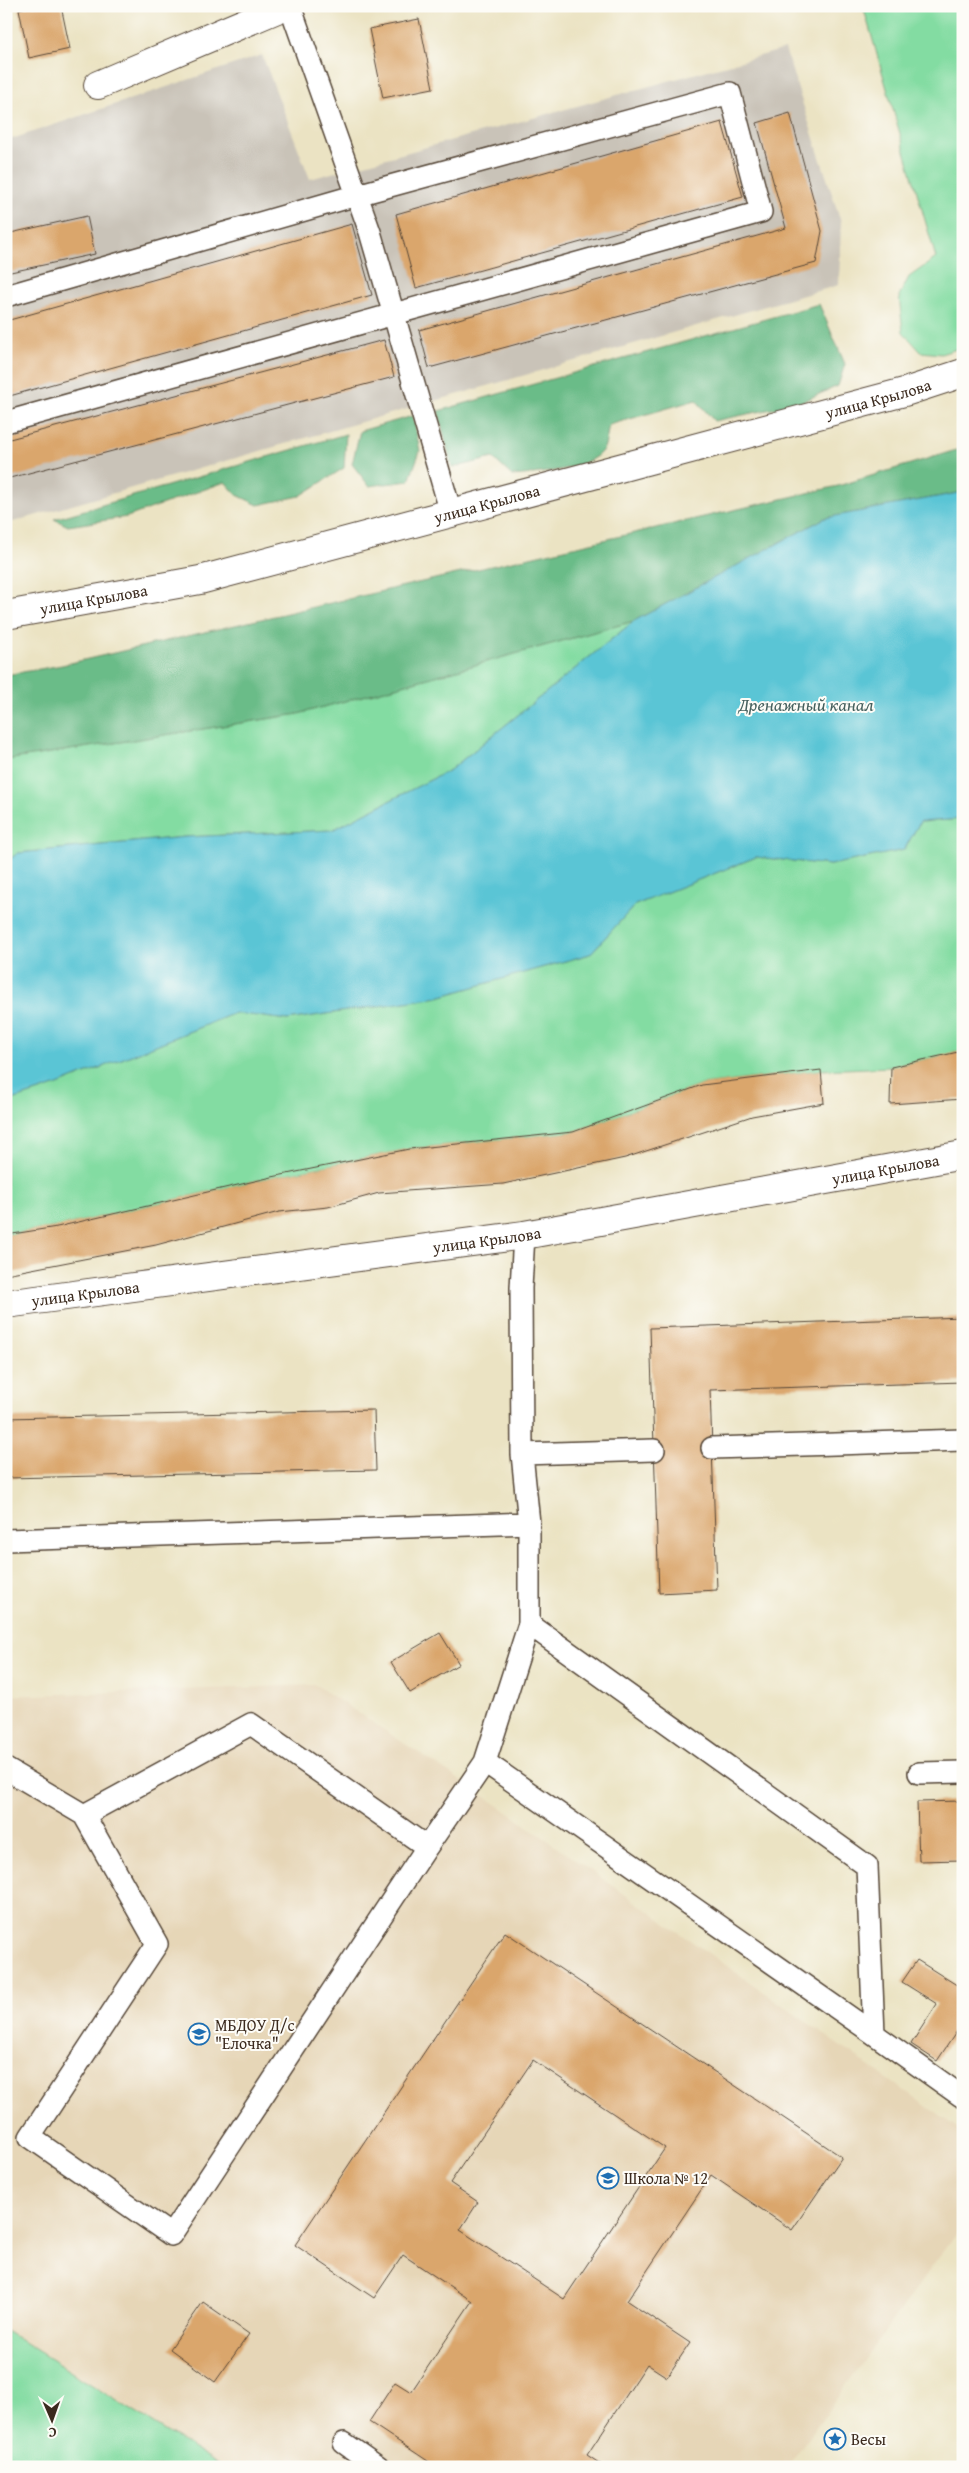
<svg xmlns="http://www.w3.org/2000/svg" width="969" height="2473" viewBox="0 0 969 2473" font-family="'Gentium Book Plus',serif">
	<rect width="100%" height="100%" fill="#fdfcf7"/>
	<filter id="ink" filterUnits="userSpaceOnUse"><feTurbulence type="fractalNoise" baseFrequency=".02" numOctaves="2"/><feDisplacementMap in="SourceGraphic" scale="10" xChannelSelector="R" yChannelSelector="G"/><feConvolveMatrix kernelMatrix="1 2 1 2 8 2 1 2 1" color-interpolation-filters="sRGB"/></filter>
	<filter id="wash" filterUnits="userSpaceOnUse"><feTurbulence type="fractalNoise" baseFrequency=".0096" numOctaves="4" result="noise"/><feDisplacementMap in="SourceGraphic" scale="20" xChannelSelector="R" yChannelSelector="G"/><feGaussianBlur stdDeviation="1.12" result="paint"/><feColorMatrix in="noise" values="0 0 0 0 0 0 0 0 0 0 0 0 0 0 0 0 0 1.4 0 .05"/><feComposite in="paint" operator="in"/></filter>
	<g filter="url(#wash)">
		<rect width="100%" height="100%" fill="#ebe3c3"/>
		<path fill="#e6d6b7" d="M 316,1685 L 499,1806 L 963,2132 L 963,2224 L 787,2467 L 6,2467 L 6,1696 Z"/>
		<path fill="#c9c3b8" d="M 785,49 L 841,222 L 839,285 L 6,524 L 6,141 L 262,55 L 310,179 Z"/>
		<path fill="#83dca2" stroke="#5f8360" d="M 863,6 L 963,6 L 963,347 L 941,354 L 921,352 L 903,332 L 899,296 L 909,277 L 936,258 Z
			M 634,621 L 450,770 L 332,830 L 185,837 L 18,853 L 6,862 L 6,760 L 298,714 Z
			M 963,819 L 963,1053 L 958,1052 L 891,1067 L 821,1070 L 702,1085 L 573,1132 L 409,1149 L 272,1177 L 57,1227 L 6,1235 L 6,1102 L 55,1086 L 235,1013 L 287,1020 L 438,997 L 590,954 L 635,905 L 756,857 L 830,865 L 904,850 L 920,822 Z
			M 6,2331 L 222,2467 L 6,2467 Z"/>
		<path fill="#6abc88" stroke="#527353" d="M 819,304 L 845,364 L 838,386 L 796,404 L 714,421 L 696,400 L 609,425 C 607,432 607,442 604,448 C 592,470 534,474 512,476 L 493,458 L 452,468 L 438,411 Z
			M 413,416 L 420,451 L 409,481 L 369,486 L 352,464 L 360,431 Z
			M 346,434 L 344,468 L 300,496 L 258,505 L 237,495 L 225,482 L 127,517 L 68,526 L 54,519 Z
			M 963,448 L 963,492 L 825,518 L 634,621 L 298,714 L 6,760 L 6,675 L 62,665 L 838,486 Z"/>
		<path fill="#5ac5d5" stroke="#4a787a" d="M 963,492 L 963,819 L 920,822 L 904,850 L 830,865 L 756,857 L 635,905 L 590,954 L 438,997 L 287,1020 L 235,1013 L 55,1086 L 6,1102 L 6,862 L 18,853 L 185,837 L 332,830 L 450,770 L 634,621 L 825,518 Z"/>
		<g id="blocks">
			<path fill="#daa66c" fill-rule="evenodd" d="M 30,6 L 61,6 L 70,49 L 29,58 L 19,9 Z
				M 419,19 L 433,88 L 383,98 L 369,29 Z
				M 790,113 L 822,231 L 816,263 L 429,368 L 419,330 L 786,228 L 757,123 Z
				M 722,122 L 743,197 L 416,288 L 396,214 Z
				M 87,216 L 95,254 L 6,273 L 6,234 Z
				M 352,224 L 372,295 L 6,397 L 6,321 Z
				M 384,340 L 394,377 L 6,479 L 6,440 Z
				M 958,1052 L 963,1053 L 963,1099 L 890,1104 L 891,1067 Z
				M 821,1070 L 824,1103 L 752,1116 L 625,1158 L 503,1184 L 379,1193 L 328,1207 L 279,1212 L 156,1245 L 6,1274 L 6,1235 L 57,1227 L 272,1177 L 409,1149 L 573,1132 L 702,1085 Z
				M 963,1317 L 963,1382 L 710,1390 L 717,1590 L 659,1593 L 650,1328 Z
				M 374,1410 L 376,1470 L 6,1478 L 6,1418 Z
				M 440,1633 L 459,1664 L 410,1693 L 391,1662 Z
				M 963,1801 L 963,1860 L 919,1861 L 917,1802 Z
				M 505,1932 L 842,2157 L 792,2230 L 711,2175 L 627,2301 L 690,2343 L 667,2377 L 647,2364 L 587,2455 L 605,2467 L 437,2467 L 369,2422 L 395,2382 L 411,2392 L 472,2301 L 403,2255 L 374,2298 L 295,2245 ZM 533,2060 L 665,2148 L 564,2299 L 460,2230 L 478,2202 L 450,2183 Z
				M 917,1960 L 963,1989 L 963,2022 L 937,2061 L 911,2044 L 937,2004 L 902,1982 Z
				M 203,2302 L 249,2334 L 215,2382 L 170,2349 Z"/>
		</g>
	</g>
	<g filter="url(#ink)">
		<use href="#blocks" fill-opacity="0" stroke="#554637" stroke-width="1"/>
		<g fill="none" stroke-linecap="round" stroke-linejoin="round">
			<g stroke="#554637" stroke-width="24">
				<path id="service" d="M 290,6 L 370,232 L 451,513
					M 6,296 L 357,195 L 730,93 L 761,212 L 6,422
					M 712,1448 L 963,1440
					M 522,1454 L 654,1450
					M 6,1540 L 529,1523
					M 529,1624 L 867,1866 L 874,2034 L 961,2096
					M 485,1762 L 874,2034
					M 6,1769 L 84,1815 L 157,1944 L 30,2137 L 171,2235 L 427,1847 L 251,1724 L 84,1815
					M 919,1773 L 963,1772
					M 427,1847 L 485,1762 L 529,1624 L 529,1523 L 522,1454 L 521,1288 L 524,1235
					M 344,2443 L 378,2467"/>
			</g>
			<g stroke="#554637" stroke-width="30">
				<g id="minor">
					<path d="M 98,85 L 284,6"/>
					<path id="s1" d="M 6,1304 L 524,1235 L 963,1155"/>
				</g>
			</g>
			<g stroke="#554637" stroke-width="30">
				<g id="primary">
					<path id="s2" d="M 6,615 L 200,580 L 908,391 L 963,373"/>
				</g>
			</g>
			<use href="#service" stroke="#fff" stroke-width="21"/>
			<use href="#minor" stroke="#fff" stroke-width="28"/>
			<use href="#primary" stroke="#fff" stroke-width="28"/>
		</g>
	</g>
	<defs>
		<g id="school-ring" transform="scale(1.125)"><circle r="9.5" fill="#fdfcf7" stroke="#1f6fb2" stroke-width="1.5"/><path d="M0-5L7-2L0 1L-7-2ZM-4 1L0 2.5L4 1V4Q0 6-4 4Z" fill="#1f6fb2"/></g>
		<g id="sight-ring" transform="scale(1.125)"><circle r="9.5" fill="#fdfcf7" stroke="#1f6fb2" stroke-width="1.5"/><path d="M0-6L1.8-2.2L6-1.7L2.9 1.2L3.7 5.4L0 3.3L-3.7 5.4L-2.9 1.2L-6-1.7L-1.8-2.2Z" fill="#1f6fb2"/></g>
	</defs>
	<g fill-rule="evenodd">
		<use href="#school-ring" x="199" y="2034"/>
		<use href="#school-ring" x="608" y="2178"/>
		<use href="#sight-ring" x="835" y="2439"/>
	</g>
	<g text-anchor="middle" stroke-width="4" stroke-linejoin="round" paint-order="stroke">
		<g font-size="16" fill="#3b2a1e" stroke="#fdfcf7">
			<text dy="6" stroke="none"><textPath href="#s2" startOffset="899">улица Крылова</textPath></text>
			<text dy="6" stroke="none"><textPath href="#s2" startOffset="494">улица Крылова</textPath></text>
			<text dy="6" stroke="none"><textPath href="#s2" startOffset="89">улица Крылова</textPath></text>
			<text dy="6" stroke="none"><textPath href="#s1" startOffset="890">улица Крылова</textPath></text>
			<text dy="6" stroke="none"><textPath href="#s1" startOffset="485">улица Крылова</textPath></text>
			<text dy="6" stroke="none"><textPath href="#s1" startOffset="80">улица Крылова</textPath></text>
		</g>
		<g font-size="16" fill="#3b2a1e" stroke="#fdfcf7" text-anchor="start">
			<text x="215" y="2031">МБДОУ Д/с<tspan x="215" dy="18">"Елочка"</tspan></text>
			<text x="624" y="2184">Школа № 12</text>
			<text x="851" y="2445">Весы</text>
		</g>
		<g font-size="18" font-style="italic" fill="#46605e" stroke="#fdfcf7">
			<text x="806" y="711">Дренажный канал</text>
		</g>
	</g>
	<rect width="969" height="2473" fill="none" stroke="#fdfcf7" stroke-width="25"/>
	<g transform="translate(52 2420) rotate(178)" stroke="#fdfcf7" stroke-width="4" paint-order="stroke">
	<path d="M0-4L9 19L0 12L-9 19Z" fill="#3b2a1e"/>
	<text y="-8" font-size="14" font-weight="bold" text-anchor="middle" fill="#3b2a1e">С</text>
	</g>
</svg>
